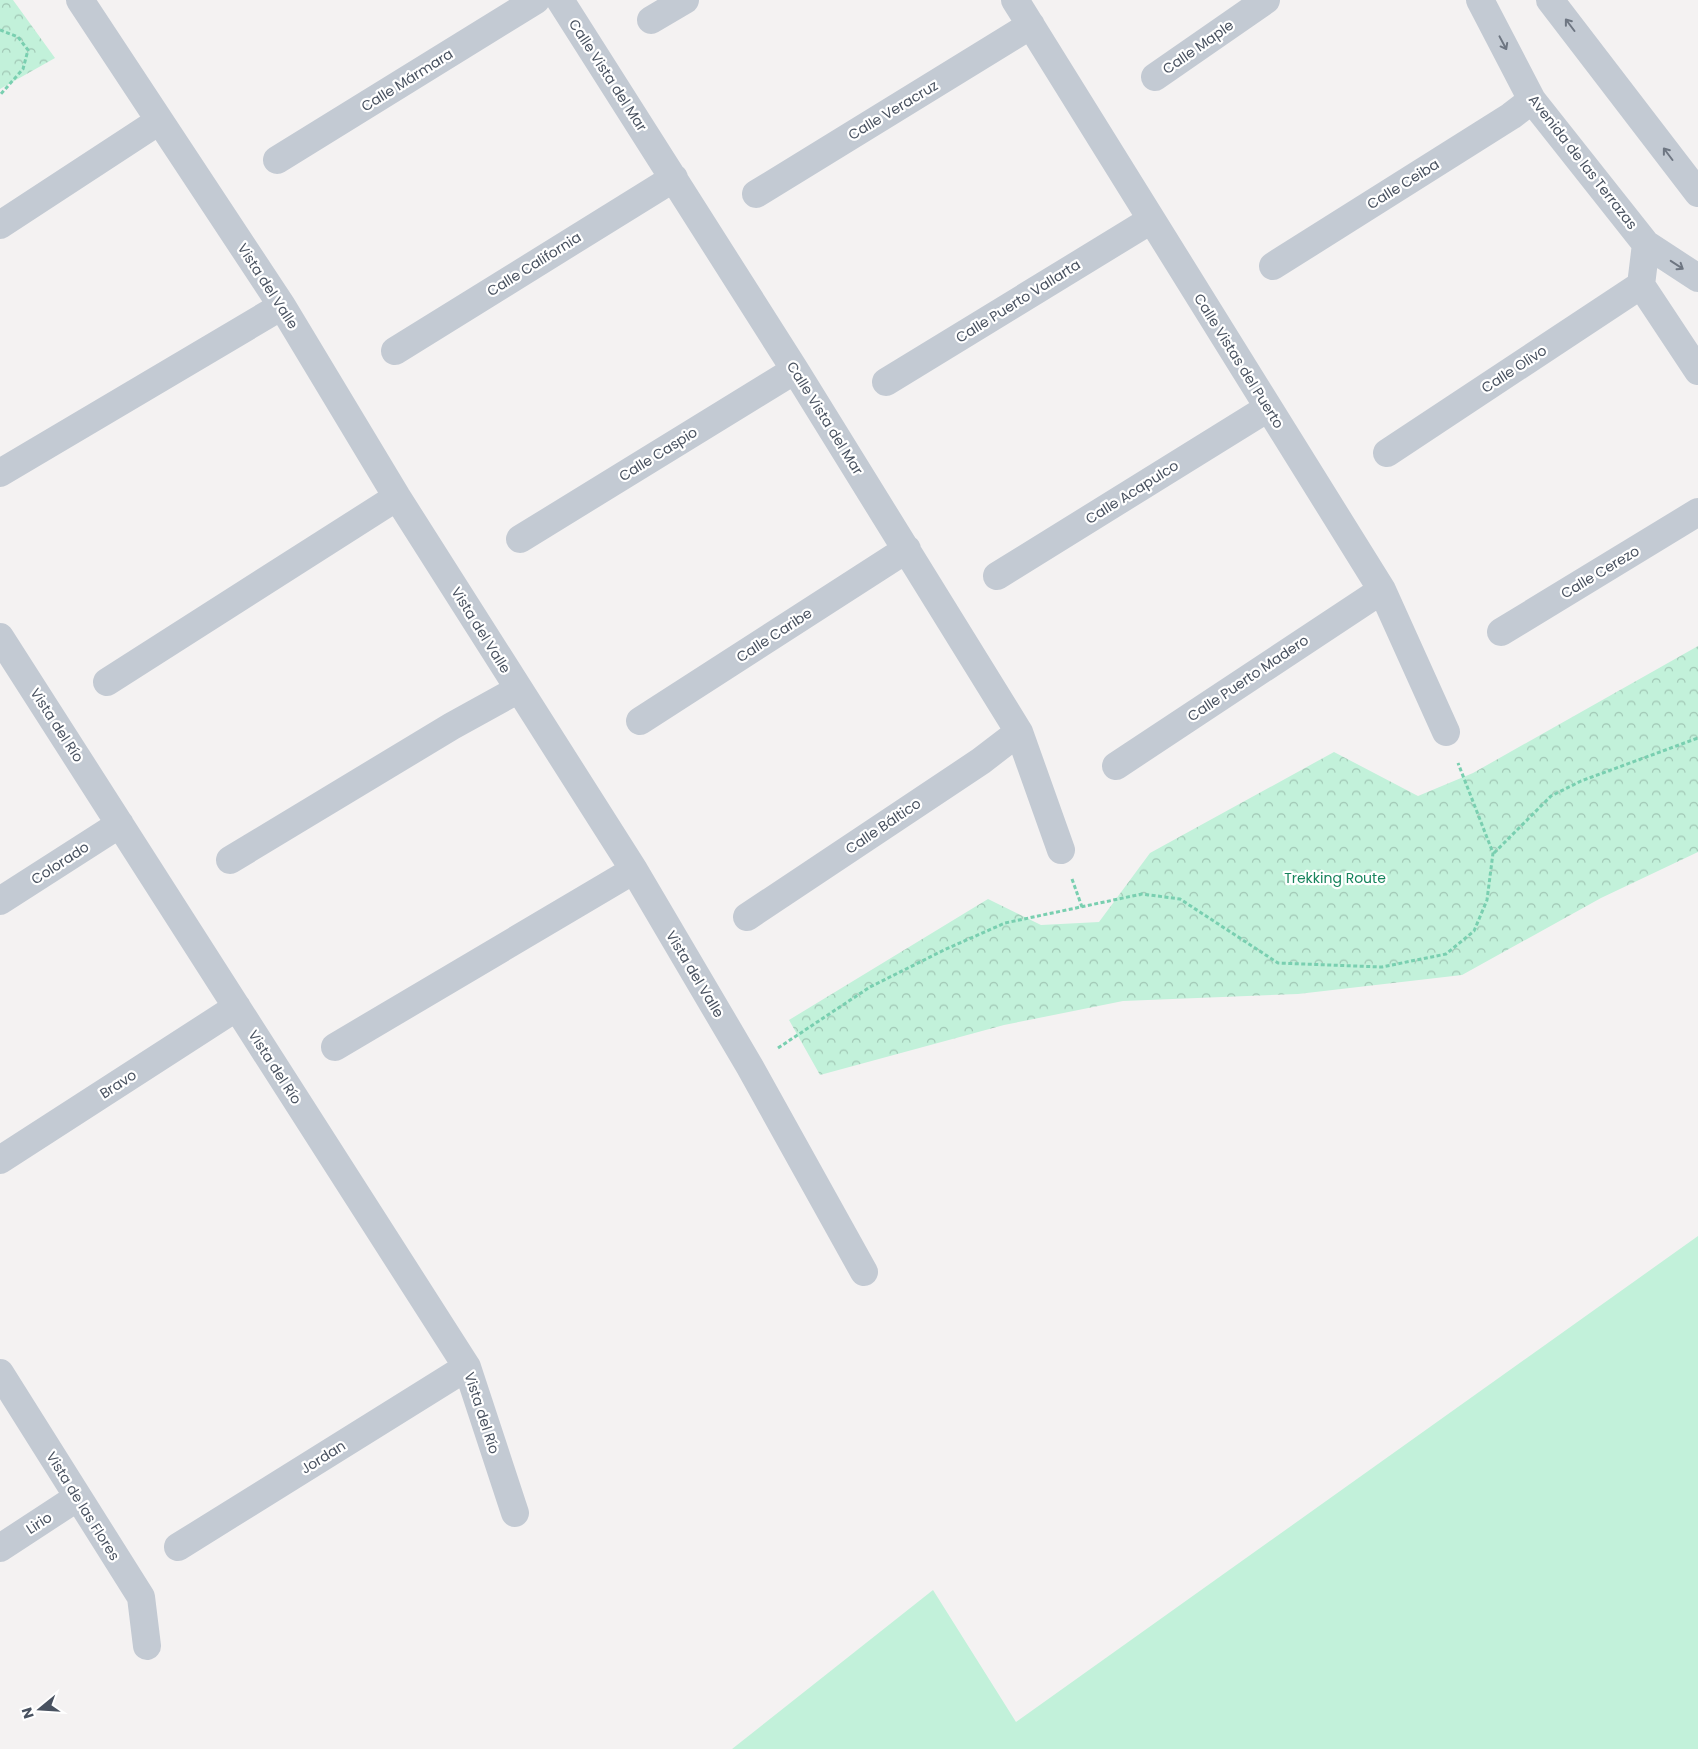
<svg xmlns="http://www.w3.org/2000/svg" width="1698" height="1749" viewBox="0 0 1698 1749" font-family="Poppins,sans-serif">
	<defs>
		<pattern id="park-crowns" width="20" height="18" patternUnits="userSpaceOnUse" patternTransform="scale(1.25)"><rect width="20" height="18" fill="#c2f1da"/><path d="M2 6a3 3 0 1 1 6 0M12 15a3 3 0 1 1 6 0" fill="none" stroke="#a0c6b4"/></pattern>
	</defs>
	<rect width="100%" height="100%" fill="#f4f2f2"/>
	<path fill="#c2f1da" d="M 1698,1236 L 1698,1749 L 732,1749 L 933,1590 L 1016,1722 Z"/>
	<path fill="url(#park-crowns)" d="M 0,0 L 13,0 L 55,58 L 0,89 Z
		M 1698,646 L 1698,852 L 1601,898 L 1462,975 L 1298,994 L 1123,1001 L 1004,1025 L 820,1075 L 789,1020 L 988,899 L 1041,925 L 1099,922 L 1150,853 L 1334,752 L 1418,796 L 1473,773 Z"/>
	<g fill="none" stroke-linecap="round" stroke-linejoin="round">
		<path stroke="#79cfb0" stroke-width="3" stroke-dasharray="4 2.5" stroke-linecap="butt" d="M 0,30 L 18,37 L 28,50 L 23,69 L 0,95
			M 1494,853 L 1551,796 L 1581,781 L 1698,738
			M 1072,879 L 1082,907
			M 778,1048 L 870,987 L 944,950 L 1005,923 L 1142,894 L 1180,899 L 1278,963 L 1382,967 L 1446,954 L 1474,931 L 1487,900 L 1493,853 L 1458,763"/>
		<path stroke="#c3cad3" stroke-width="28" d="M 80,0 L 282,306 L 397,497 L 634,870 L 750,1067 L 864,1272
			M 560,0 L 795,370 L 1019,732 L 1061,850
			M 1015,0 L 1382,590 L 1446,732
			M 1480,0 L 1532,100 L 1646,244 L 1698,278
			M 1550,0 L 1698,193
			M 651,20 L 685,0
			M 1155,77 L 1266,0
			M 277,160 L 536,0
			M 756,194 L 1031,25
			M 0,225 L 159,121
			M 1646,244 L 1641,285 L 1698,371
			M 1273,266 L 1511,116 L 1532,100
			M 395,351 L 674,178
			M 886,382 L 1151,220
			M 1387,453 L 1641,285
			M 0,473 L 282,306
			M 520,539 L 795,370
			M 997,576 L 1268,408
			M 1501,632 L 1698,512
			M 0,637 L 467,1367 L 515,1513
			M 107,682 L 397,497
			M 640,721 L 907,549
			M 1116,766 L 1382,590
			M 230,860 L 452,726 L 519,689
			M 0,901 L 120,824
			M 747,917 L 981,761 L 1019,732
			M 335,1047 L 634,870
			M 0,1160 L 237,1007
			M 0,1373 L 141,1597 L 147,1646
			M 178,1547 L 467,1367
			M 0,1548 L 78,1497"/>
	</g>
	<defs><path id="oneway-shaft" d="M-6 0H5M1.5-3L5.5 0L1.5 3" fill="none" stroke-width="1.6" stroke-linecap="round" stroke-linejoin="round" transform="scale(1.25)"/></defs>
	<g stroke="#6e7682">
		<use href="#oneway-shaft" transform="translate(1570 25) rotate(-127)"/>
		<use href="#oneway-shaft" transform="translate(1503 43) rotate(62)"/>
		<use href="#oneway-shaft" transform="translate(1668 154) rotate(-127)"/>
		<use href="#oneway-shaft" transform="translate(1677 265) rotate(33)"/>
	</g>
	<g text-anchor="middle" stroke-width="4.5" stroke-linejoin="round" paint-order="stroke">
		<g font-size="14" fill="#495260" stroke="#fff">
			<text transform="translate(1198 47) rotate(-35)" y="5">Calle Maple</text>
			<text transform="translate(608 75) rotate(57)" y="5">Calle Vista del Mar</text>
			<text transform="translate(407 80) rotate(-32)" y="5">Calle Mármara</text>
			<text transform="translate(893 110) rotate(-31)" y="5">Calle Veracruz</text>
			<text transform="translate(1583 162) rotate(52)" y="5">Avenida de las Terrazas</text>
			<text transform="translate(1403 184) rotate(-32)" y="5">Calle Ceiba</text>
			<text transform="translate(534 264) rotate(-32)" y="5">Calle California</text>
			<text transform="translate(268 286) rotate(57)" y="5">Vista del Valle</text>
			<text transform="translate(1018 301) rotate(-32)" y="5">Calle Puerto Vallarta</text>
			<text transform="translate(1239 361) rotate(58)" y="5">Calle Vistas del Puerto</text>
			<text transform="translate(1514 369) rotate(-33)" y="5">Calle Olivo</text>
			<text transform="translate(825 418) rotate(58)" y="5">Calle Vista del Mar</text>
			<text transform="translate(658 454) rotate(-32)" y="5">Calle Caspio</text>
			<text transform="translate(1132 492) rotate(-32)" y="5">Calle Acapulco</text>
			<text transform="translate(1600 572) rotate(-31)" y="5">Calle Cerezo</text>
			<text transform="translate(481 630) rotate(58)" y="5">Vista del Valle</text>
			<text transform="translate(774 635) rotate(-33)" y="5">Calle Caribe</text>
			<text transform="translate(1248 678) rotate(-34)" y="5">Calle Puerto Madero</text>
			<text transform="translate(57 725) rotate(57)" y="5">Vista del Río</text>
			<text transform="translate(883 826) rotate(-34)" y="5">Calle Báltico</text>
			<text transform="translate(60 863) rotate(-33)" y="5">Colorado</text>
			<text transform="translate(695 974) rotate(59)" y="5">Vista del Valle</text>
			<text transform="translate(275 1067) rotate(57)" y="5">Vista del Río</text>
			<text transform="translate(118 1084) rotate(-33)" y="5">Bravo</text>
			<text transform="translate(482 1413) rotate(72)" y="5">Vista del Río</text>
			<text transform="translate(323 1457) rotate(-32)" y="5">Jordan</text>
			<text transform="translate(83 1506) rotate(58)" y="5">Vista de las Flores</text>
			<text transform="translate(39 1523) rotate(-33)" y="5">Lirio</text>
		</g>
		<g font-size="14" fill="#17845c" stroke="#fff">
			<text x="1335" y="883">Trekking Route</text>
		</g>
	</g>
	<g transform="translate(40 1709) rotate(252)" stroke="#ffffff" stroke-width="4" paint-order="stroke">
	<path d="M0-4L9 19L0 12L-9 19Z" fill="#495260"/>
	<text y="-8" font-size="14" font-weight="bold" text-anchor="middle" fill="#495260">N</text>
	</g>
</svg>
